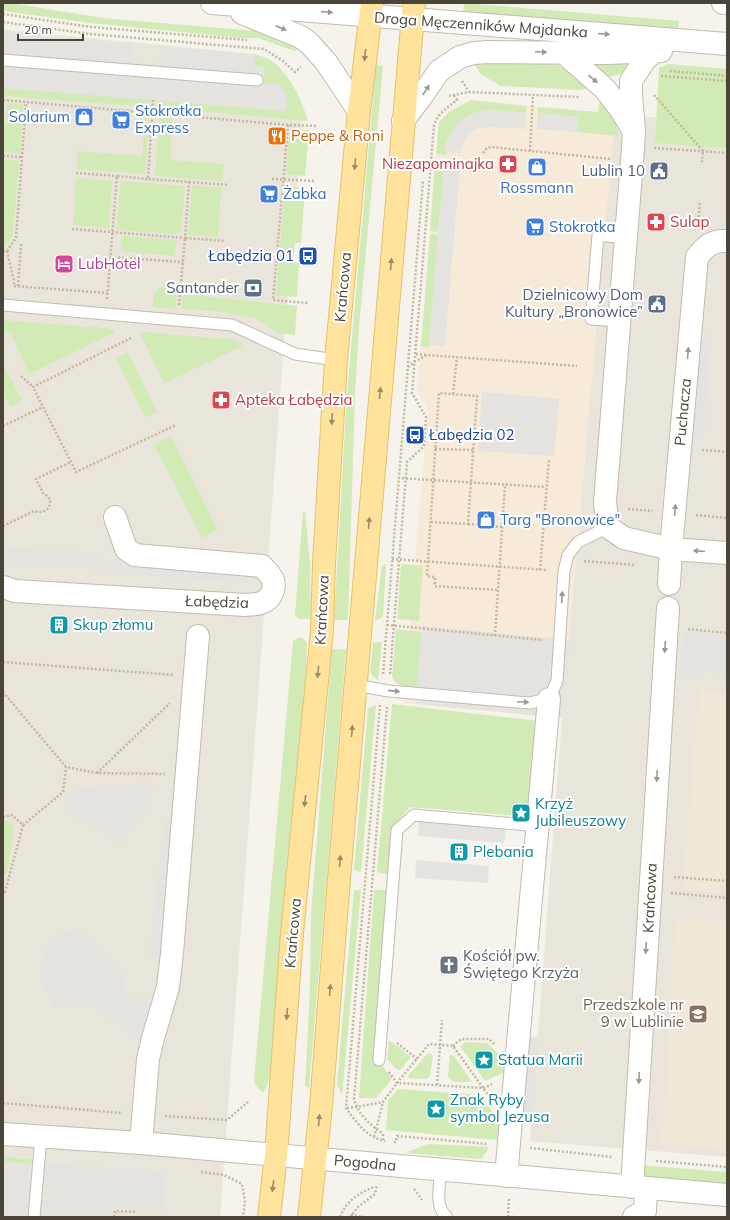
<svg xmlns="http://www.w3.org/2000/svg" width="730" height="1220" viewBox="0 0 730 1220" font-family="Mulish,sans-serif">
	<rect width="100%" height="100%" fill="#f6f3ec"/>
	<path fill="#eae5da" d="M 3,29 L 15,31 L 255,54 L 263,57 L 275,65 L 303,113 L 284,341 L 220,1217 L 3,1217 Z
		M 615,114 L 727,124 L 727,1157 L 530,1141 L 562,718 Z"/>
	<path fill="#f7ead8" d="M 471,100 L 615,114 L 562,718 L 403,703 L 428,409 L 417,392 L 438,136 L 439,122 L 449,112 Z"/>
	<path fill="#efe8d6" d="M 699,690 L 727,692 L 727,893 L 683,890 Z
		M 675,918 L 727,922 L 727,1151 L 711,1149 L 711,1147 L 660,1144 L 665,1106 Z"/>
	<path fill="#d2eab5" d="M 3,3 L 11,3 L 103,18 L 269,32 L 302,48 L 294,51 L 258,38 L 240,38 L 90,23 L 3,11 Z
		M 464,3 L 679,21 L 678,31 L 463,13 Z
		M 255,55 C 260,56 266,57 270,60 C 289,72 302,100 308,121 L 156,107 L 156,100 L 286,111 L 264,83 L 254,67 Z
		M 589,60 L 632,61 L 626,73 L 607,77 Z
		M 538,61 L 559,66 L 577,76 L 592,87 L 581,90 L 501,86 L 480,74 L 474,63 Z
		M 668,64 L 727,69 L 727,148 L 655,143 L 659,68 Z
		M 376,65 L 383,66 L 359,327 L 355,395 L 348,620 L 334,620 L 347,394 Z
		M 3,88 L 149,99 L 149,107 L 3,96 Z
		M 471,100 L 526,106 L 526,113 L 488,110 L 477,112 L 464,118 L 456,125 L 445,152 L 447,152 L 447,155 L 436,154 L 439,122 L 449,112 Z
		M 602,101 L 616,124 L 618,136 L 577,132 L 578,117 L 538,113 L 538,107 L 598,112 L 599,104 Z
		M 7,103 L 23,104 L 20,154 L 3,152 L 3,125 L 6,125 Z
		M 145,117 L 149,118 L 145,174 L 77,169 L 78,151 L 142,156 Z
		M 159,118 L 173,119 L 170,160 L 224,164 L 222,181 L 155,176 Z
		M 290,129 L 309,130 L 305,176 L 286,174 Z
		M 3,160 L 19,161 L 13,235 L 4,247 L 3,247 Z
		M 435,162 L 445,163 L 438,232 L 430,231 Z
		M 76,178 L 112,181 L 109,228 L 73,225 Z
		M 120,181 L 185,186 L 181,234 L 117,230 Z
		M 192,185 L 221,188 L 218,237 L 188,235 Z
		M 285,187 L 305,188 L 301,243 L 295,243 L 293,262 L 299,263 L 297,297 L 276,296 Z
		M 430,234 L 438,235 L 429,347 L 421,346 Z
		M 122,236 L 176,240 L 175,256 L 121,251 Z
		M 165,287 L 177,287 L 175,309 L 153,307 C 153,296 152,289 165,287 Z
		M 183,294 L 297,306 L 295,335 L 279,333 L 268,326 L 256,319 L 242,315 L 217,311 L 182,309 Z
		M 3,320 L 113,329 L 115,332 L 29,374 L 11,334 L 3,331 Z
		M 145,332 L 236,340 L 243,346 L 164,383 L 141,335 Z
		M 128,352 L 157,412 L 145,417 L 116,358 Z
		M 3,363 L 22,401 L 10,407 L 3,393 Z
		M 171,436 L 218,530 L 202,538 L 154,445 Z
		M 303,511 L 305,511 L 310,563 L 311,619 L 299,619 L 295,615 Z
		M 386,564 L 383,617 L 375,621 L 382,566 Z
		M 401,564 L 423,566 L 419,621 L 397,619 Z
		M 396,629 L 422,632 L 417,682 L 423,688 C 412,687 396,689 392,676 Z
		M 298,638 L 303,638 L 307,644 L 306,670 L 270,1077 L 268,1084 L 263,1093 L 255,1085 L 254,1080 L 293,641 Z
		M 373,642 L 382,642 L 378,680 L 373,676 L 370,672 Z
		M 332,649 L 346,650 L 309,1088 L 305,1086 L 310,986 L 311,914 Z
		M 392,704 L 539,721 L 532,817 L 410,807 L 393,826 L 391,875 L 377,872 Z
		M 376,705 L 361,872 L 354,870 L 368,708 Z
		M 3,821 L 7,821 L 15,827 L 6,875 L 3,875 Z
		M 354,890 L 361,890 L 342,1095 L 337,1084 Z
		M 374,890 L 390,890 L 375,1057 L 392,1078 L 391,1080 L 376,1098 L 359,1098 Z
		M 389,1040 L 411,1057 L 400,1070 L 396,1069 L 387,1059 Z
		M 466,1042 L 487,1043 L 506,1061 L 505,1072 L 485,1081 L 460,1046 Z
		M 430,1053 L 433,1056 L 430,1076 L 426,1079 L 409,1078 L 408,1076 L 427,1054 Z
		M 450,1055 L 454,1056 L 472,1082 L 454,1082 L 448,1077 Z
		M 398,1089 L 481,1095 L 500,1124 L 497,1140 L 386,1130 L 388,1101 Z
		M 428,1144 L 489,1147 L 482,1159 L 405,1153 Z
		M 3,1157 L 31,1159 L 31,1164 L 3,1162 Z
		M 639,1165 L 727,1172 L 727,1190 L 647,1184 Z"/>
	<path fill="#e5e3e0" d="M 3,32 L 133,45 L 131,62 L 159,65 L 160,46 L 255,55 L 254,66 L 265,67 L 264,83 L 281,85 L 287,97 L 286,111 L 3,88 Z
		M 488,110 L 526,113 L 525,129 L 491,127 L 479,128 L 468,135 L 462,146 L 460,153 L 445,152 L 446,142 L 456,124 L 464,118 L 477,112 Z
		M 538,113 L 578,117 L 577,132 L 537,129 Z
		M 444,165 L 460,166 L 445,346 L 429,345 Z
		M 711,334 L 704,438 L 688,444 L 696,340 Z
		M 482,392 L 559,399 L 554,456 L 478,451 Z
		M 8,548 L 103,553 L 102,569 L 7,565 Z
		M 110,559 L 248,569 L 247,583 L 109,573 Z
		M 422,626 L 570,640 L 562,718 L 415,704 Z
		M 684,632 L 727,636 L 727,683 L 720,682 L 721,673 L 703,671 L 702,680 L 680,678 Z
		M 153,782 L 152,802 L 121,843 L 65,809 L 70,794 L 82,788 Z
		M 419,821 L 506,828 L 504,843 L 418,836 Z
		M 164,822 L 179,823 L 165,956 L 150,954 Z
		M 416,860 L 489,866 L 488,883 L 415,878 Z
		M 77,928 L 126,973 L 123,990 L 126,996 L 152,1003 L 141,1042 L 100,1010 L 81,1005 L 55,1009 L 39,976 L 49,941 Z
		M 518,1036 L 539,1037 L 532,1122 L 511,1121 Z
		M 3,1162 L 31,1164 L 26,1217 L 3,1217 Z
		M 43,1163 L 166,1172 L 163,1210 L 112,1207 L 111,1217 L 38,1217 Z"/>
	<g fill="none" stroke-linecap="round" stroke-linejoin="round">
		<g stroke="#c2bbae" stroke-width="13">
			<path id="service" d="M 3,60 L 257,80
				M 3,305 L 232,325 L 295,354 L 336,360
				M 620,321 L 591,319 L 598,235 L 626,238
				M 355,685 L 389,691 L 529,703 L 549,699 L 557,681 L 564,571 L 568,555 L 578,542 L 608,527
				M 379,1060 L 397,830 L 414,815 L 538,826
				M 441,1170 C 440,1184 434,1207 447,1217
				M 34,1217 L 41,1137"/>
		</g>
		<g stroke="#c2bbae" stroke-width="24">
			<path id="minor" d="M 654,51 L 644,61 L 631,81 L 631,94 L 634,131 L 633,148 L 605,502 L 608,527 L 624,538 L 671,549 L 727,553
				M 564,53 L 605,89 L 621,110 L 632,128
				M 669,584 L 671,549 L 697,257 C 706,246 712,240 727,241
				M 3,587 L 15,591 L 245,605 C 250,604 256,605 261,603 C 272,599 278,586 270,575 C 268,572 264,569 262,566 L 135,555 L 126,549 L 115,517
				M 3,1134 L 141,1143 L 727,1195
				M 141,1143 L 148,1059 L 153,1038 L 168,987 L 172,953 L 198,636
				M 506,1176 L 549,699
				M 632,1187 L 668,608
				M 634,1217 L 645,1211 L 646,1189"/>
		</g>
		<g stroke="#c2bbae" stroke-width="24">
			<path id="tertiary" d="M 212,3 L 727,44
				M 723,3 L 727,3
				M 242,13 L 301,37 L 310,44 L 326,62 L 359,111
				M 403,121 L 421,97 L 439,71 L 460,57 L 474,53 L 488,52 L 606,53 L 661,51"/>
		</g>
		<g stroke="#e6c16a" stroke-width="24">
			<path id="primary" d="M 269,1217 L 276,1155 L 292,933 L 322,631 L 324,563 L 336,360 L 359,111 L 372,3
				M 309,1217 L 321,1106 L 339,879 L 414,3"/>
		</g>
		<path stroke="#c4b79f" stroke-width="2.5" stroke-dasharray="2 2" stroke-linecap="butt" d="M 3,14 L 91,27 L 247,40
			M 3,22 L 90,34 L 264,49 L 283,61 L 295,72 L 301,67
			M 670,71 L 727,76
			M 661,76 L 727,81
			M 462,81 L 469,92
			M 654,95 L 703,151 L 702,162
			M 449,96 L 469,92 L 579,97
			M 3,100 L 288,125 L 318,126
			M 288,125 L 273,300 L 308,303
			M 654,148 L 727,153
			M 530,151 L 533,95
			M 483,153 L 487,148 L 491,147 L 611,159
			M 3,156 L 22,157
			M 76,173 L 117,176
			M 272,179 L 316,181
			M 189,182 L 229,185
			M 698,225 L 700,202
			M 72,229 L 185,238 L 189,182 L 148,179
			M 3,251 L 7,251 L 14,281 L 14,286 L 107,293
			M 7,251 L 16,238 L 26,102
			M 110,257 L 183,262
			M 18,286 L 21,244
			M 107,299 L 117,176 L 148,179 L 153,100
			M 179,305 L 185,238 L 225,241
			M 131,338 L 33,387 L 76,472 L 176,425
			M 416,354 L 427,355
			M 408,367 L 414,362 L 427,355 L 577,366
			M 21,376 L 33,387
			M 453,394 L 457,357
			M 3,426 L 43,407
			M 435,449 L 473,450
			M 702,450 L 727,452
			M 398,478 L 546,487
			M 628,509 L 653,511
			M 696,515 L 727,518
			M 431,522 L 468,524 L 477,396 L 439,393 L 427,576 L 435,577 L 435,586 L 497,590
			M 468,524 L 502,527
			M 3,526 L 34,511 L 38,512 L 43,512 L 49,508 L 50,503 L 50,499 L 47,496 L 43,493 L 36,479 L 71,462
			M 392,559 L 546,570
			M 584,561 L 635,565
			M 540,570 L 549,459
			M 387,625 L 543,640
			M 688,629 L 727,633
			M 495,636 L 505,484
			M 3,662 L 174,675
			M 383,674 L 423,181
			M 390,674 L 407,462 L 424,446 L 426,417 L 412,393 L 434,125 C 438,113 447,108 457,100 L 453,94
			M 3,692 L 66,767 L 97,773 L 165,774
			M 380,705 L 346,1108 C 356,1122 367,1138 385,1141
			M 97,773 L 170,703
			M 3,817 L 12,815 L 23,825 L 5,892 L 3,891
			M 23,825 L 63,792 L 66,767
			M 674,877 L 727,881
			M 671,893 L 727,898
			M 397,1043 L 417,1059
			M 453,1046 L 461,1039 L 489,1039 L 495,1045
			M 389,1072 L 397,1083 L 484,1088 L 492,1084
			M 437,1085 L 442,1020
			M 3,1103 L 122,1113
			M 347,1108 L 356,1107 L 383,1102 L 397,1083 L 429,1044 L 453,1046 L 491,1099
			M 165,1116 L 227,1120 L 248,1102
			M 374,1137 L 383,1102
			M 383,1140 L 383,1134 C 371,1125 358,1115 354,1099 L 387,707
			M 394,1142 L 396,1142 L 397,1136 L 488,1144
			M 530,1148 L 613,1157
			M 656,1161 L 727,1167
			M 201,1172 L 224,1175 L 242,1184 L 245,1201 L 243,1217
			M 414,1189 L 422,1200
			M 351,1215 L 364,1217
			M 114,1217 L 115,1211 L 136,1212
			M 340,1217 C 346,1201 359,1193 374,1187
			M 350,1217 L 358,1207 L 375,1194 L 377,1185
			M 508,1217 L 509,1198
			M 508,1217 L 514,1217"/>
		<use href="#service" stroke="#fff" stroke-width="11"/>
		<use href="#minor" stroke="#fff" stroke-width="22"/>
		<use href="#tertiary" stroke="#fff" stroke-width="22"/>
		<use href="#primary" stroke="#ffe39c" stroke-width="22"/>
	</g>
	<defs><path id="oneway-solid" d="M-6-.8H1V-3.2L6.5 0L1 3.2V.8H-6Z"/></defs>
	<g fill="#9c9892">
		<use href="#oneway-solid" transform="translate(327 12) rotate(4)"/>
		<use href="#oneway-solid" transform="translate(281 28) rotate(23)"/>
		<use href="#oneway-solid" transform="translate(604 34) rotate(5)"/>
		<use href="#oneway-solid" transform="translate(541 52) rotate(2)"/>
		<use href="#oneway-solid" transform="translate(593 79) rotate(40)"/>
		<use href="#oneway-solid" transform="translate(426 90) rotate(-56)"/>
		<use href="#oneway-solid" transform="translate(688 353) rotate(-85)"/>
		<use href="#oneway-solid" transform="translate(675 510) rotate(-85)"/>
		<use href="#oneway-solid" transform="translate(699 551) rotate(-175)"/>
		<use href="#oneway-solid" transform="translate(562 597) rotate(-87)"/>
		<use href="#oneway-solid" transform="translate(665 647) rotate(94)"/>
		<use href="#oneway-solid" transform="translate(394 691) rotate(6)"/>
		<use href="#oneway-solid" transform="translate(523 702) rotate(3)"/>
		<use href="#oneway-solid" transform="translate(657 776) rotate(93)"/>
		<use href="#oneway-solid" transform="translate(646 948) rotate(93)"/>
		<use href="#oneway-solid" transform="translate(639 1078) rotate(93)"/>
	</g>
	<g fill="#9c8c66">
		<use href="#oneway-solid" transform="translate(365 55) rotate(96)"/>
		<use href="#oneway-solid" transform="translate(355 164) rotate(95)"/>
		<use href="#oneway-solid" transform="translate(391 264) rotate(-85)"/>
		<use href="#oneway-solid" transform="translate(380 393) rotate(-85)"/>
		<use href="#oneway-solid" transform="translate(332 419) rotate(94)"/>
		<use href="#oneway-solid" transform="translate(369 523) rotate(-85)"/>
		<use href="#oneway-solid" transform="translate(318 672) rotate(96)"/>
		<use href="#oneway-solid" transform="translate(352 731) rotate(-85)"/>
		<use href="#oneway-solid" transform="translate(305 801) rotate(96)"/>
		<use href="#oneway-solid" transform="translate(340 861) rotate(-85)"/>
		<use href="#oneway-solid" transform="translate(330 990) rotate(-85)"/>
		<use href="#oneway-solid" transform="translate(287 1014) rotate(95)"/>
		<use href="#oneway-solid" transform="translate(319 1120) rotate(-85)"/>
		<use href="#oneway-solid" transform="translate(273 1186) rotate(97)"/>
	</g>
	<defs>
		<g id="shop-square" transform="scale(1)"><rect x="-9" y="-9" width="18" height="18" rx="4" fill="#3f7fe0" stroke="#fff"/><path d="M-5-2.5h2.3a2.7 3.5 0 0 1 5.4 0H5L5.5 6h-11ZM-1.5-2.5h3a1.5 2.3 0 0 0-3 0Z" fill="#fff"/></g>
		<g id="supermarket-square" transform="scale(1)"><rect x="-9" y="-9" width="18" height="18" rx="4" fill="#3f7fe0" stroke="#fff"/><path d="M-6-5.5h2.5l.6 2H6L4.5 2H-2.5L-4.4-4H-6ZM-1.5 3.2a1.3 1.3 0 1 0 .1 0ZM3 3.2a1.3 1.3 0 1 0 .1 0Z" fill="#fff"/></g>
		<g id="restaurant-square" transform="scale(1)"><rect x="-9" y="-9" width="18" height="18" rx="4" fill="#e8710a" stroke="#fff"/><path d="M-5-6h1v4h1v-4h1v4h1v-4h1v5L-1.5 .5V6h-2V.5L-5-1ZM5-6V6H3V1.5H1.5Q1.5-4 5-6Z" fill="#fff"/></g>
		<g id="pharmacy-square" transform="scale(1)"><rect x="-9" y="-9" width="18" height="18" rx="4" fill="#e0444e" stroke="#fff"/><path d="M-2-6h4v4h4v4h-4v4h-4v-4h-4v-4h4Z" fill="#fff"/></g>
		<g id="civic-square" transform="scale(1)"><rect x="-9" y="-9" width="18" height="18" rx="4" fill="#5c6f8a" stroke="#fff"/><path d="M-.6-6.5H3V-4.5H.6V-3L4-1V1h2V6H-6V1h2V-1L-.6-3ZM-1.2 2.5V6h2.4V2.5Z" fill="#fff"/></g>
		<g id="bus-square" transform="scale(1)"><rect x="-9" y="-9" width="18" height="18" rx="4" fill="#1a4fb4" stroke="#fff"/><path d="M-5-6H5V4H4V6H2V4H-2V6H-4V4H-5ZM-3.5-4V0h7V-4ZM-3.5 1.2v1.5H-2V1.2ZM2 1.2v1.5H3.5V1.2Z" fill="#fff"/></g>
		<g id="hotel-square" transform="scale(1)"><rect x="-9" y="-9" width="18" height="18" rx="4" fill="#d1479c" stroke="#fff"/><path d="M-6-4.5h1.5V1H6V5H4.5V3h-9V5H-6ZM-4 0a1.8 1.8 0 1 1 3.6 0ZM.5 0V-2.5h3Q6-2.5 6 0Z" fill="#fff"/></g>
		<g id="bank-square" transform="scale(1)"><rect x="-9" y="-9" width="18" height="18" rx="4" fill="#5c6f8a" stroke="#fff"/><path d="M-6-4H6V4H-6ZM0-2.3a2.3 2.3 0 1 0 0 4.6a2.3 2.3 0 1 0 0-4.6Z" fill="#fff"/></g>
		<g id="building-square" transform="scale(1)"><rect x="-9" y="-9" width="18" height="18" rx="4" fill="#0f9aa8" stroke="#fff"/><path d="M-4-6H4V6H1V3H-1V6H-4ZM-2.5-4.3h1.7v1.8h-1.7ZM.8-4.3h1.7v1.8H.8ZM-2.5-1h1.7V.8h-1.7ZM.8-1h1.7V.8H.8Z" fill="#fff"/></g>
		<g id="sight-square" transform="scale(1)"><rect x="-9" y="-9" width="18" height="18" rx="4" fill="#0f9aa8" stroke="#fff"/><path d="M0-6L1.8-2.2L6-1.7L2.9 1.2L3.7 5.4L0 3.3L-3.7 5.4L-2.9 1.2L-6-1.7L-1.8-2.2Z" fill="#fff"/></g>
		<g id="church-square" transform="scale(1)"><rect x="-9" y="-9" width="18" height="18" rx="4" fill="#6b7280" stroke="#fff"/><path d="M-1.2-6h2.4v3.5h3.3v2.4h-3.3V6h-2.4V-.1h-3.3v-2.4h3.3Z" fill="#fff"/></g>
		<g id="school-square" transform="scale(1)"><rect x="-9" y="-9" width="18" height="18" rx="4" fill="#8d6e63" stroke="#fff"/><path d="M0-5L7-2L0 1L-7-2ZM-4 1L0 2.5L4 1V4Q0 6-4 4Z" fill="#fff"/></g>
	</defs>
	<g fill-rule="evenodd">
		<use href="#shop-square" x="84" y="117"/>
		<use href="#supermarket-square" x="121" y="120"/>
		<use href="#restaurant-square" x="277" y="136"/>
		<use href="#pharmacy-square" x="508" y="164"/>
		<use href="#shop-square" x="537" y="167"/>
		<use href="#civic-square" x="659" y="171"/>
		<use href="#supermarket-square" x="269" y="194"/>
		<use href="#pharmacy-square" x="656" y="222"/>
		<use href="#supermarket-square" x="535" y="227"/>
		<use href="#bus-square" x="308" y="256"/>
		<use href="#hotel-square" x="64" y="264"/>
		<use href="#bank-square" x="253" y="288"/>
		<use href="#civic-square" x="657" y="304"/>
		<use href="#pharmacy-square" x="221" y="400"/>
		<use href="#bus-square" x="415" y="435"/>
		<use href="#shop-square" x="486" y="520"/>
		<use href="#building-square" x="59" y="625"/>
		<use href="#sight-square" x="521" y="813"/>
		<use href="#building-square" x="459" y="852"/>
		<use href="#church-square" x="449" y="965"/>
		<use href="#school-square" x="698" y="1014"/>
		<use href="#sight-square" x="484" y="1060"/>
		<use href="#sight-square" x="436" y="1109"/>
	</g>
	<g text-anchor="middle" stroke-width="4" stroke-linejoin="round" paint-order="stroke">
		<g font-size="15" fill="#4b4439" stroke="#fff">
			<text transform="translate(481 25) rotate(4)" y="5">Droga Męczenników Majdanka</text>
			<text transform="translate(343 287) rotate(-85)" y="5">Krańcowa</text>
			<text transform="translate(683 412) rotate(-85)" y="5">Puchacza</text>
			<text transform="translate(217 602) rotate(2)" y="5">Łabędzia</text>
			<text transform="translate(322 610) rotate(-87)" y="5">Krańcowa</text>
			<text transform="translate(650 898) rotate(-87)" y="5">Krańcowa</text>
			<text transform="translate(293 933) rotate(-85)" y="5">Krańcowa</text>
			<text transform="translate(365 1163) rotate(5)" y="5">Pogodna</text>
		</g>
		<g font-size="15" fill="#366cbe" stroke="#fff" text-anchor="start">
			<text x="135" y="116">Stokrotka<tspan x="135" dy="17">Express</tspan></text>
			<text x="70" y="122" text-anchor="end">Solarium</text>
			<text x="537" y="193" text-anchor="middle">Rossmann</text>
			<text x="283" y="199">Żabka</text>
			<text x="549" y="232">Stokrotka</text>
			<text x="500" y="525">Targ "Bronowice"</text>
		</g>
		<g font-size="15" fill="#c56008" stroke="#fff" text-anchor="start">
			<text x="291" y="141">Peppe &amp; Roni</text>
		</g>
		<g font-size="15" fill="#be3a42" stroke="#fff" text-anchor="start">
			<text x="494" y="169" text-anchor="end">Niezapominajka</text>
			<text x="670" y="227">Sulap</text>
			<text x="235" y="405">Apteka Łabędzia</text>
		</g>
		<g font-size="15" fill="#4e5e75" stroke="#fff" text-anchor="end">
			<text x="645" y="176">Lublin 10</text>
			<text x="239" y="293">Santander</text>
			<text x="643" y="300">Dzielnicowy Dom<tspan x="643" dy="17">Kultury „Bronowice”</tspan></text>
		</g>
		<g font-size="15" fill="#164399" stroke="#fff" text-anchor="end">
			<text x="294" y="261">Łabędzia 01</text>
			<text x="429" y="440" text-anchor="start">Łabędzia 02</text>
		</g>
		<g font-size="15" fill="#b23c85" stroke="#fff" text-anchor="start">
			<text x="78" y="269">LubHotel</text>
		</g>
		<g font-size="15" fill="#0d838f" stroke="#fff" text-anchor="start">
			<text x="73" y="630">Skup złomu</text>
			<text x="535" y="809">Krzyż<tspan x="535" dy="17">Jubileuszowy</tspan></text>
			<text x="473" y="857">Plebania</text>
			<text x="498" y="1065">Statua Marii</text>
			<text x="450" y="1105">Znak Ryby<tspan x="450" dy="17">symbol Jezusa</tspan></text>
		</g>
		<g font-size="15" fill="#5b616d" stroke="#fff" text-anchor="start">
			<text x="463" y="961">Kościół pw.<tspan x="463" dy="17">Świętego Krzyża</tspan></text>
		</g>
		<g font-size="15" fill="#785e54" stroke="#fff" text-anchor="end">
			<text x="684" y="1010">Przedszkole nr<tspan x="684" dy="17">9 w Lublinie</tspan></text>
		</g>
	</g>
	<rect width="730" height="1220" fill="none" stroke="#4b4439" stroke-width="8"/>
	<path d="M18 34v6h65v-6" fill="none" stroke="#4b4439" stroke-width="2"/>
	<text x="24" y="34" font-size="12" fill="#4b4439" stroke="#ffffff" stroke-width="3" paint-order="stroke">20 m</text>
</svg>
